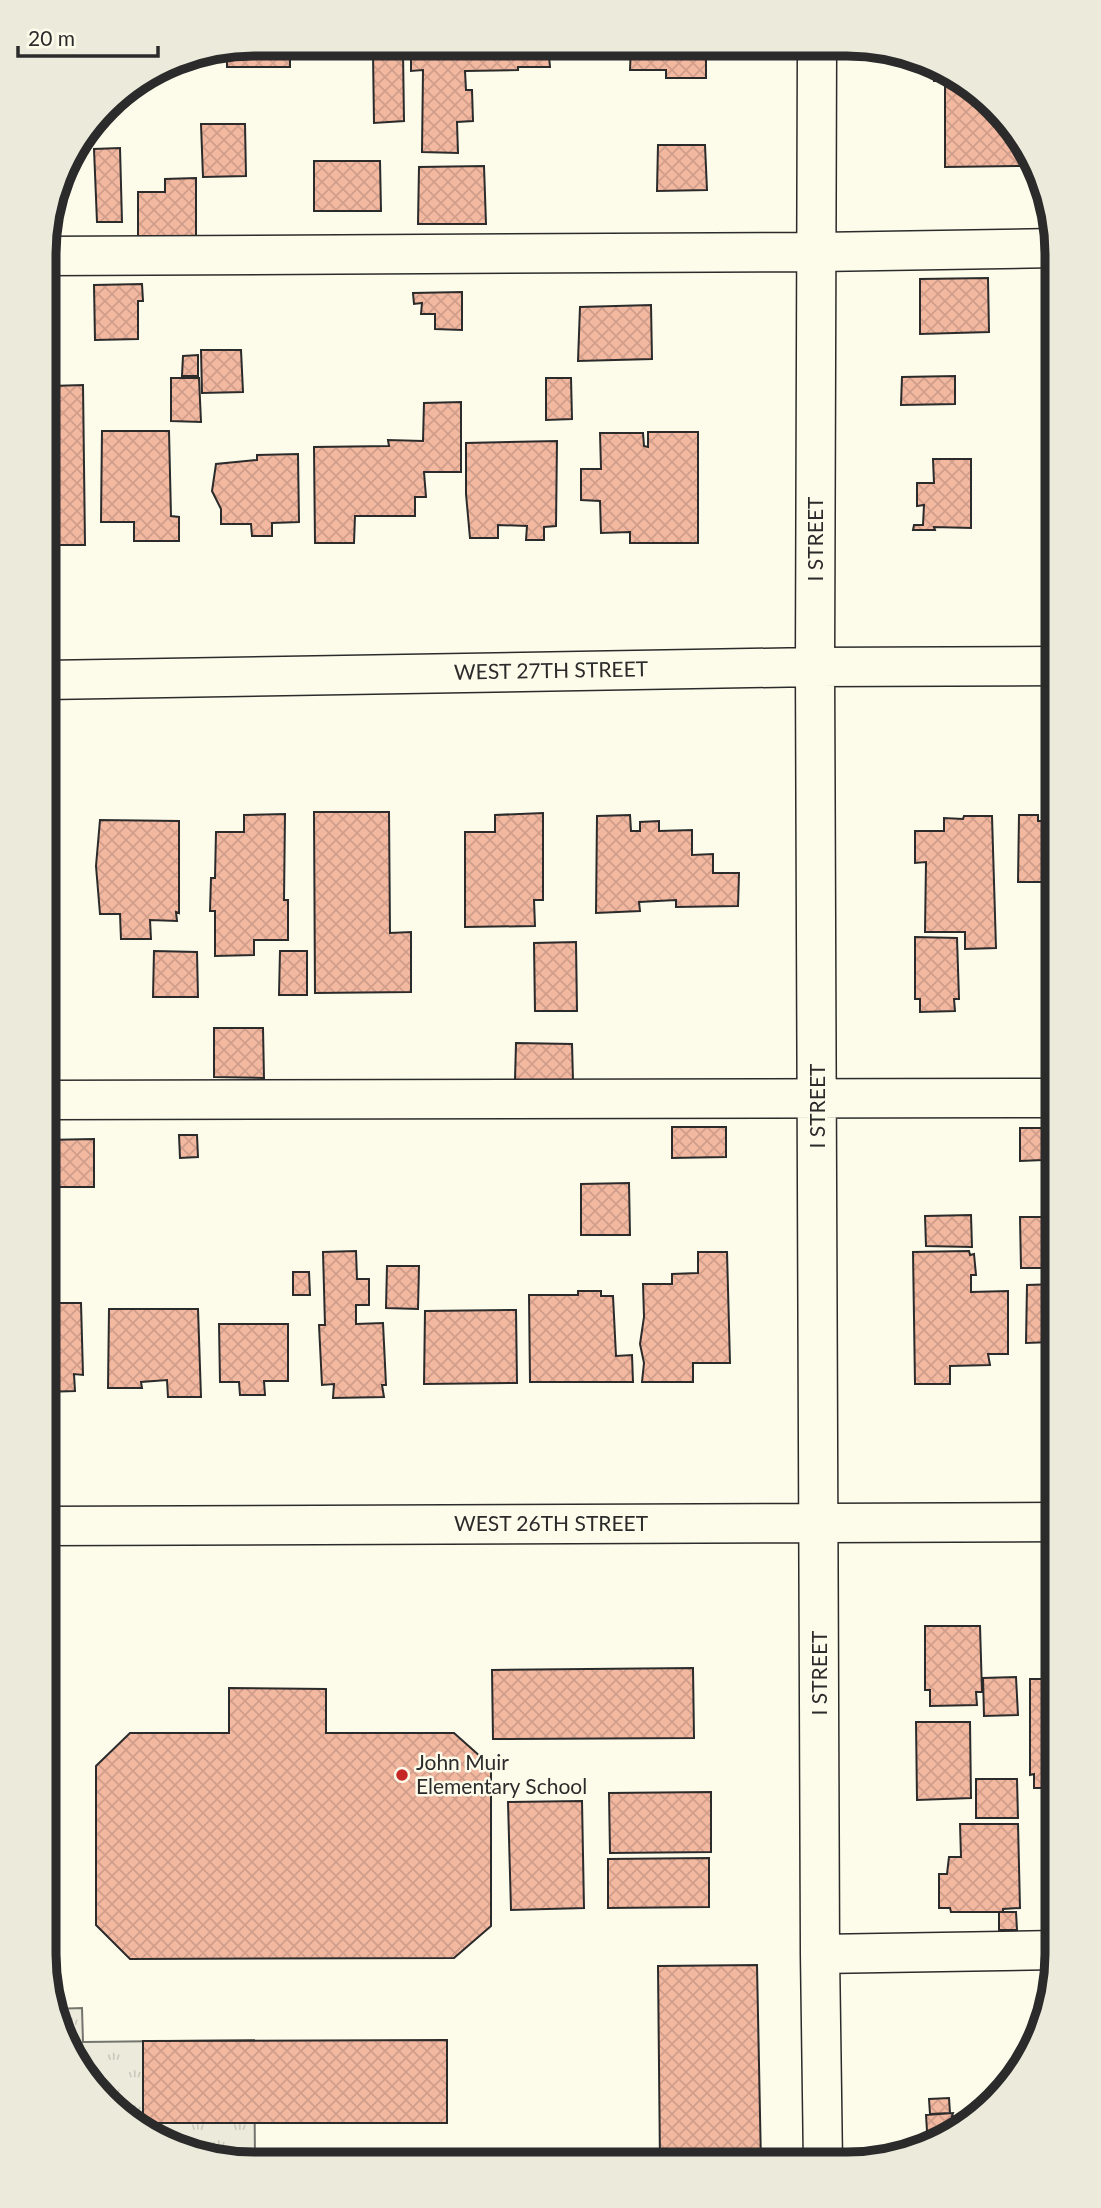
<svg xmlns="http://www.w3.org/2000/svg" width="1101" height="2208" viewBox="0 0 1101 2208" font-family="Lato,sans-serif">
	<defs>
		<pattern id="park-tufts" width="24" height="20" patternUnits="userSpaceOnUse" patternTransform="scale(1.75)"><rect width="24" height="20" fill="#ecebdb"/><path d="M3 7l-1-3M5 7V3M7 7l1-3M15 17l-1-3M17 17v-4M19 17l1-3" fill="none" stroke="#cbcabc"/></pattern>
		<pattern id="building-cross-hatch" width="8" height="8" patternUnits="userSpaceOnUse" patternTransform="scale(1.75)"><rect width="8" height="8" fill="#f2b8a0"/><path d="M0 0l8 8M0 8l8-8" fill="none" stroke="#d09e8a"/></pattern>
	</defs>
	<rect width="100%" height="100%" fill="#fdfbea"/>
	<path fill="url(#park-tufts)" stroke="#74746e" stroke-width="2" d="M 82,2008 L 83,2042 L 254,2040 L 255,2162 L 226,2162 L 161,2143 L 116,2112 L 55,2021 L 53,2009 Z"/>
	<path fill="url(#building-cross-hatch)" stroke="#2b2b2b" stroke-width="2" d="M 254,44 L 290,44 L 290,67 L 227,67 L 227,49 Z
		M 411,45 L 548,46 L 550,67 L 518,67 L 518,70 L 465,71 L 466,90 L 472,90 L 473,121 L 457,122 L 458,153 L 422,152 L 423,70 L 411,71 Z
		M 631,46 L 706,47 L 706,78 L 666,78 L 666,70 L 630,70 Z
		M 403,52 L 404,121 L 374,123 L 373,53 Z
		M 934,71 L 985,96 L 987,104 L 991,104 L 1020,147 L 1020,166 L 945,167 L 945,81 L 934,81 Z
		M 201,124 L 245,124 L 246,176 L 203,177 Z
		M 658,145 L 705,145 L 707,190 L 657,191 Z
		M 120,148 L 122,222 L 97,222 L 94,149 Z
		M 314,161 L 380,161 L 381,211 L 314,211 Z
		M 484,166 L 486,224 L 418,224 L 419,167 Z
		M 196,178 L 196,237 L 138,238 L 138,192 L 165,192 L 165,179 Z
		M 54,199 L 56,199 L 58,231 L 45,231 Z
		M 988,278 L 989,332 L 920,334 L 920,279 Z
		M 142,284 L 143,301 L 138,301 L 138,339 L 95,340 L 94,285 Z
		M 462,292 L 462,330 L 435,329 L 435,314 L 421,314 L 422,303 L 414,304 L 413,293 Z
		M 651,305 L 652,359 L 578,361 L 580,307 Z
		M 201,350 L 241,350 L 243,392 L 202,393 Z
		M 198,355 L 198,376 L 182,376 L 183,356 Z
		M 955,376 L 955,404 L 901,405 L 902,377 Z
		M 171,378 L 199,378 L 201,422 L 171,421 Z
		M 546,378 L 571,378 L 572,419 L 546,420 Z
		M 83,385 L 85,545 L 45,545 L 45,392 L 51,392 L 51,386 Z
		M 461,402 L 461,472 L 424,472 L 426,497 L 415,497 L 415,516 L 355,516 L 354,543 L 315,543 L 314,447 L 389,446 L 388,440 L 423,441 L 424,403 Z
		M 102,431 L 169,431 L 171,516 L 179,517 L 179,541 L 134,541 L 134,522 L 101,522 Z
		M 648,432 L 698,432 L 698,543 L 630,543 L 630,532 L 601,533 L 600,501 L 581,500 L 581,469 L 601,469 L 600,433 L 643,433 L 644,446 L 648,447 Z
		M 557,441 L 556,526 L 544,527 L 544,540 L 526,540 L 527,526 L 498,525 L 498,538 L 470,538 L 466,494 L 466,443 Z
		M 298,454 L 299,522 L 272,523 L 272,536 L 252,536 L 251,524 L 221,524 L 221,509 L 212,491 L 216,464 L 257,460 L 257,455 Z
		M 933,459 L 971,459 L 971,528 L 934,527 L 935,530 L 913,530 L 914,525 L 923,525 L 924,505 L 917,506 L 917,483 L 934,483 Z
		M 1047,492 L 1057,492 L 1057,545 L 1047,545 Z
		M 314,812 L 389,812 L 390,933 L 411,932 L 411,992 L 315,993 Z
		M 543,813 L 543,900 L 534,900 L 535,926 L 465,927 L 465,832 L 495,832 L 495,815 Z
		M 285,814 L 284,900 L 288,900 L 288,940 L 254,940 L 254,955 L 215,956 L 215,911 L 210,911 L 211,878 L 215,878 L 216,832 L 244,832 L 244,815 Z
		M 630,815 L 631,831 L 640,831 L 640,822 L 659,821 L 659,831 L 692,830 L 692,855 L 713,854 L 713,873 L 739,873 L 738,906 L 676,907 L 676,900 L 639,902 L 640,911 L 596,913 L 597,816 Z
		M 1019,815 L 1038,815 L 1038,821 L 1057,821 L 1057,882 L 1018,882 Z
		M 964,816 L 992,816 L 996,948 L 965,949 L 965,932 L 925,932 L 926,862 L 915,863 L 915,831 L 944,831 L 944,818 L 963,819 Z
		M 100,820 L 179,821 L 179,913 L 176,912 L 177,921 L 150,920 L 151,939 L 121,939 L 120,914 L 100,914 L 96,866 Z
		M 915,937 L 957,938 L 959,999 L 954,999 L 955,1011 L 920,1012 L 920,999 L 915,999 Z
		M 576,942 L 577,1011 L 535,1011 L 534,943 Z
		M 154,951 L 197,952 L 198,997 L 153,997 Z
		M 280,951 L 307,951 L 307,995 L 279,995 Z
		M 214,1028 L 263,1028 L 264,1078 L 214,1077 Z
		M 516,1043 L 572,1044 L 573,1080 L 515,1080 Z
		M 672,1127 L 726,1127 L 726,1157 L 672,1158 Z
		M 1020,1128 L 1042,1128 L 1043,1160 L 1020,1161 Z
		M 179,1135 L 197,1135 L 198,1157 L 180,1158 Z
		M 94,1139 L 94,1187 L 45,1187 L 45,1140 Z
		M 629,1183 L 630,1235 L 581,1235 L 581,1184 Z
		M 971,1215 L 972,1247 L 926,1246 L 925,1216 Z
		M 1020,1217 L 1057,1217 L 1057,1268 L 1021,1268 Z
		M 356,1251 L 357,1279 L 369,1279 L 369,1305 L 356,1305 L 356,1324 L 383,1323 L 386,1385 L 382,1385 L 384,1397 L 333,1398 L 334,1384 L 322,1385 L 319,1325 L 325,1325 L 323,1252 Z
		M 969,1251 L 970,1255 L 974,1254 L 976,1275 L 971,1275 L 971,1292 L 1008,1291 L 1008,1354 L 988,1354 L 990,1365 L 950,1366 L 950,1384 L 915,1384 L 913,1252 Z
		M 698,1252 L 727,1252 L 730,1363 L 693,1363 L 693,1382 L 642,1382 L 644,1363 L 640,1344 L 644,1317 L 643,1284 L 672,1284 L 672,1274 L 698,1273 Z
		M 387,1266 L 419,1266 L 418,1309 L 386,1308 Z
		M 293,1272 L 309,1272 L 310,1295 L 293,1295 Z
		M 1057,1284 L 1057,1367 L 1054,1368 L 1053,1342 L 1026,1343 L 1027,1285 Z
		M 56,1288 L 58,1303 L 81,1303 L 83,1375 L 74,1374 L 75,1391 L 44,1392 L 44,1289 Z
		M 578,1291 L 601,1291 L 601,1296 L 613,1296 L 616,1356 L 632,1355 L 633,1382 L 530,1382 L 529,1295 L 578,1295 Z
		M 109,1309 L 198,1309 L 201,1397 L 168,1397 L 167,1380 L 141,1382 L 142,1388 L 108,1388 Z
		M 516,1310 L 517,1383 L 424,1384 L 425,1311 Z
		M 219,1324 L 288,1324 L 288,1381 L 264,1381 L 265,1395 L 240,1395 L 239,1382 L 220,1382 Z
		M 925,1626 L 980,1626 L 982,1692 L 976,1692 L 977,1705 L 930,1706 L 930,1690 L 925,1690 Z
		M 1048,1663 L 1057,1663 L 1057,1788 L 1034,1788 L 1034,1774 L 1030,1775 L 1030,1679 L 1048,1679 Z
		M 693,1668 L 694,1738 L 493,1739 L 492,1670 Z
		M 1016,1677 L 1018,1715 L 984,1716 L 983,1678 Z
		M 229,1688 L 326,1689 L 326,1733 L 454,1733 L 491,1766 L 491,1926 L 454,1958 L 130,1959 L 96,1925 L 96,1766 L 130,1733 L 229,1733 Z
		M 916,1722 L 970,1722 L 971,1798 L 917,1800 Z
		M 976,1779 L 1017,1779 L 1018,1818 L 976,1818 Z
		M 711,1792 L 711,1852 L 610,1853 L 609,1793 Z
		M 582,1801 L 584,1908 L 511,1910 L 508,1802 Z
		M 960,1824 L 1018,1824 L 1020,1908 L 1003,1909 L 1003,1912 L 951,1912 L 950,1908 L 939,1908 L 939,1874 L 947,1874 L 949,1857 L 961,1857 Z
		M 709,1858 L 709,1907 L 608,1908 L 608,1859 Z
		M 999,1912 L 1016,1912 L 1017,1930 L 999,1930 Z
		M 757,1965 L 761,2164 L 660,2164 L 658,1966 Z
		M 447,2040 L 447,2123 L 143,2123 L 143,2041 Z
		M 949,2098 L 950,2113 L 930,2114 L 929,2099 Z
		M 953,2113 L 952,2116 L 977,2117 L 964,2129 L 928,2147 L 926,2115 Z"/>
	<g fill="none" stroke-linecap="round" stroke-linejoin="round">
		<g stroke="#2b2b2b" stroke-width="41">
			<path id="minor" d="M 817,47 L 815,667 L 820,1954 L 823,2164
				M 45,256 L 818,252 L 1056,248
				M 45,680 L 815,667 L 1057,666
				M 45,1100 L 1057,1098
				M 44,1526 L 1057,1522
				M 820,1954 L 1057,1950"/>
		</g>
		<use href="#minor" stroke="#fdfbea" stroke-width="38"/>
	</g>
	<circle fill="#c62828" stroke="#fdfbea" stroke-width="2.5" cx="402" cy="1775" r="7"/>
	<g text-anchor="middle" stroke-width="5" stroke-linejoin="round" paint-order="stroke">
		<g font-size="21" fill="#2b2b2b" stroke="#fdfbea">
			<text transform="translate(816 539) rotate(-90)" y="7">I STREET</text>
			<text transform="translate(551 671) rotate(-1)" y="7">WEST 27TH STREET</text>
			<text transform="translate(818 1106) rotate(-90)" y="7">I STREET</text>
			<text x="551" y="1531">WEST 26TH STREET</text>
			<text transform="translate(820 1673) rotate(-90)" y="7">I STREET</text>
		</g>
		<g font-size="21" fill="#2b2b2b" stroke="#fdfbea" text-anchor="start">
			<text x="416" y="1770">John Muir<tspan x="416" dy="24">Elementary School</tspan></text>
		</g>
	</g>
	<path d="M0 0H1101V2208H0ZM254 56H847A198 198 0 0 1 1045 254V1954A198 198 0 0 1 847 2152H254A198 198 0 0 1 56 1954V254A198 198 0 0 1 254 56Z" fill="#eceadb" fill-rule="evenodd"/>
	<path fill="none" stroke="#2b2b2b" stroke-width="9" d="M254 56H847A198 198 0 0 1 1045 254V1954A198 198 0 0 1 847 2152H254A198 198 0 0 1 56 1954V254A198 198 0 0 1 254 56Z"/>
	<path d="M18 46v10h140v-10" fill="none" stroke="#2b2b2b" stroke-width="3.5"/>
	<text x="28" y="46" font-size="21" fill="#2b2b2b" stroke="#fdfbea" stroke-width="5" paint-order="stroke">20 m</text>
</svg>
